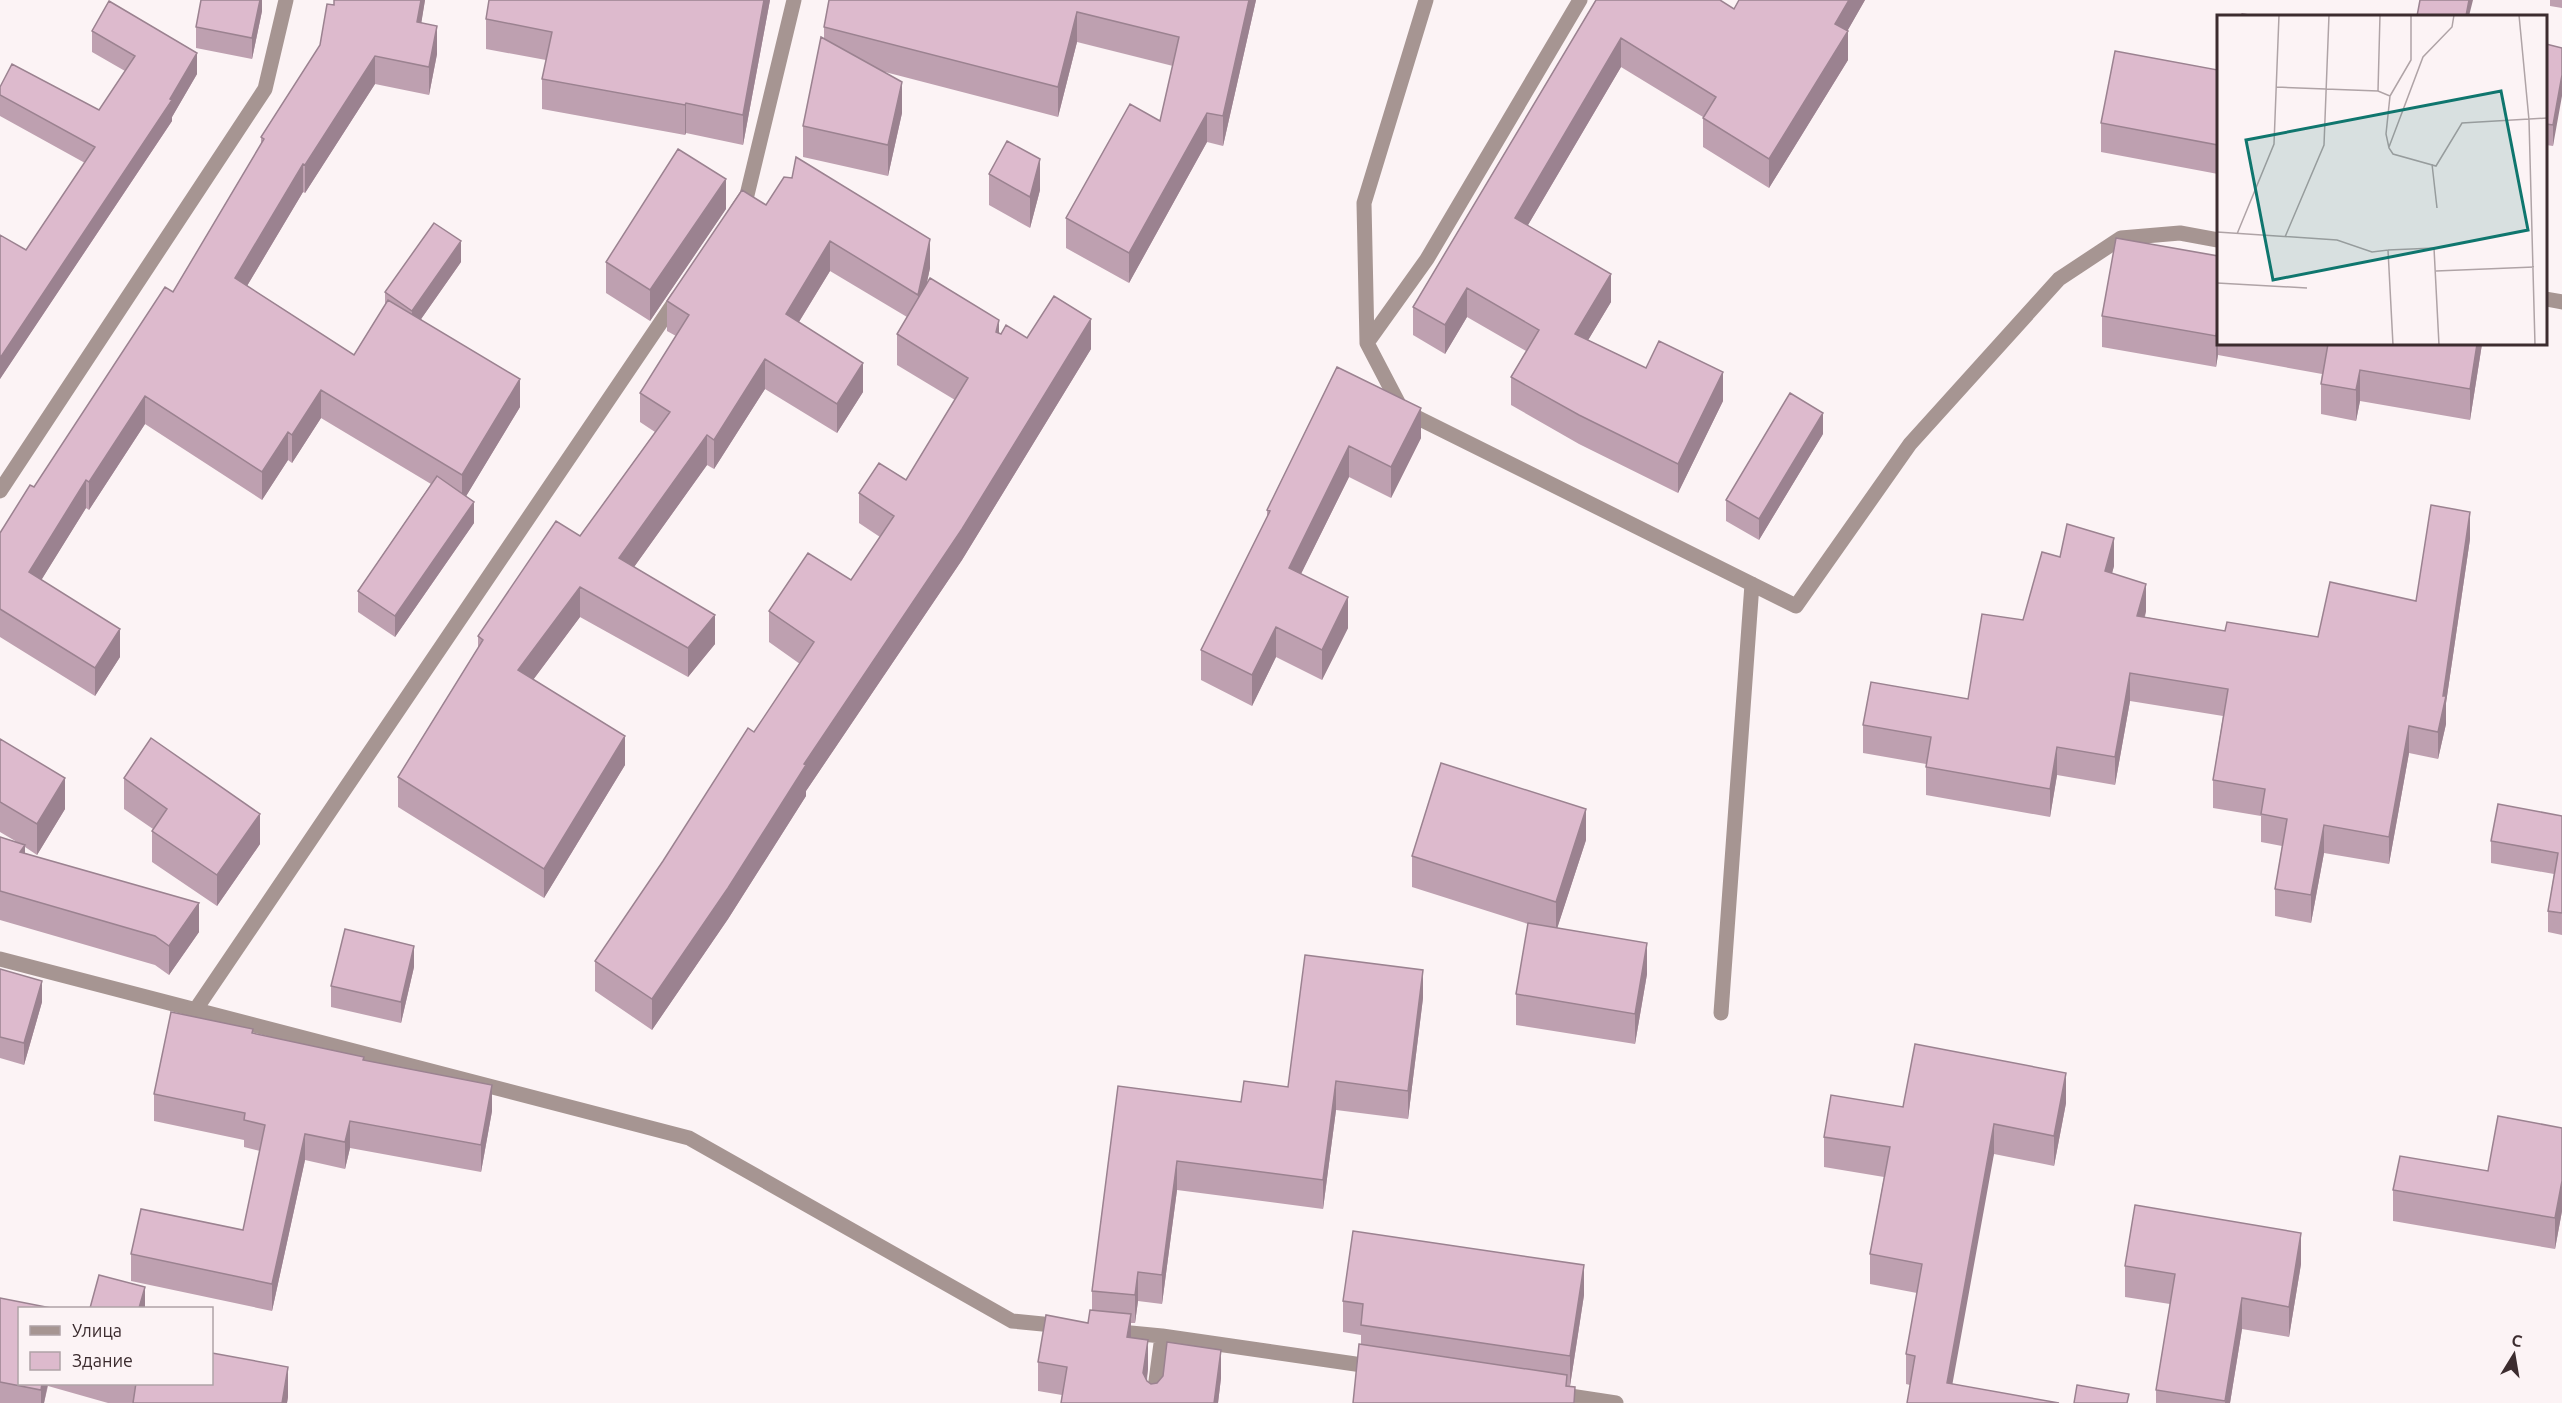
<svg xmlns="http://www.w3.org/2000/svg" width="2562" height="1403" viewBox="0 0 2562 1403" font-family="Ubuntu,sans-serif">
	<rect width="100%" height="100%" fill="#fcf3f5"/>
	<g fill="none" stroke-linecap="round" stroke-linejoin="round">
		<path stroke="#a69592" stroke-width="15" d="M 1426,0 L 1364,203 L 1367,343 L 1402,410 L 1796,606 L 1910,444 L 2059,279 L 2121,238 L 2180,233 L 2218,240
			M 737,210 L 747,195 L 794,0
			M 2546,299 L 2562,302
			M 1367,343 L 1427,259 L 1580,0
			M 0,491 L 265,89 L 286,0
			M 0,959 L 689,1138 L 1012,1321 L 1063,1326
			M 196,1009 L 678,297
			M 1721,1013 L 1752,584
			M 1110,1331 L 1162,1336 L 1153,1403
			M 1162,1336 L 1376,1367
			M 1557,1394 L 1616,1403"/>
	</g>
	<path fill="#bea0b0" d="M 262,0 L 262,11 L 252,59 L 196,48 L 196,27 Z
		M 334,0 L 425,0 L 421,23 L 437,54 L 429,95 L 375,84 L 305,193 L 303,192 L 247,286 L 354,355 L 385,305 L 385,292 L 461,262 L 421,319 L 520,407 L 466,496 L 474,523 L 395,637 L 358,612 L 358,591 L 431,484 L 321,418 L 292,463 L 288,460 L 262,500 L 145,424 L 89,510 L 86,508 L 41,580 L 120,657 L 95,696 L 0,637 L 0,533 L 34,487 L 173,292 L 261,144 L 261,137 L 320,45 L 334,5 Z
		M 770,0 L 743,145 L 686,133 L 685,135 L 542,109 L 542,79 L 546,60 L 486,49 L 486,19 Z
		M 829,0 L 1256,0 L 1223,146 L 1207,142 L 1129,283 L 1066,248 L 1066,218 L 1160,121 L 1173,66 L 1077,42 L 1058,117 L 885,72 L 902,113 L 888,176 L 803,157 L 803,126 L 824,38 L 824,27 Z
		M 1596,0 L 1734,9 L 1739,0 L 1865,0 L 1847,31 L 1848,60 L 1769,188 L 1703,147 L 1703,117 L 1621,67 L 1528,225 L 1611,302 L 1588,340 L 1646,368 L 1723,401 L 1678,493 L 1579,444 L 1511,405 L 1511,377 L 1526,351 L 1467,317 L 1445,354 L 1413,335 L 1413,307 Z
		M 2550,0 L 2562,0 L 2562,8 L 2550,6 Z
		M 92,31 L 197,74 L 172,117 L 172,121 L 0,379 L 0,235 L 26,250 L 85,163 L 0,116 L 0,87 L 99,110 L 125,71 L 92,52 Z
		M 2546,44 L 2562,48 L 2553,146 L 2546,145 Z
		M 2218,70 L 2218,174 L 2101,152 L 2101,123 Z
		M 989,174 L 1040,190 L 1030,228 L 989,205 Z
		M 766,205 L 930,268 L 927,282 L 999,333 L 1091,349 L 962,560 L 806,791 L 806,796 L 728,919 L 652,1030 L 595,991 L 595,961 L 754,732 L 800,664 L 769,642 L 769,611 L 851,580 L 880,537 L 859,523 L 859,493 L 906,480 L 955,400 L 897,365 L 897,334 L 907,317 L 830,271 L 799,322 L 863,392 L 837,433 L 765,389 L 714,469 L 707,465 L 634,567 L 715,644 L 688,677 L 580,617 L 533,680 L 625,765 L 544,898 L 398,807 L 398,777 L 478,648 L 478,636 L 580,536 L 655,432 L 640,422 L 640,393 L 676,336 L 667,331 L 667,301 Z
		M 726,209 L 650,321 L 606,293 L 606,262 Z
		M 2218,256 L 2218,344 L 2482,344 L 2470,420 L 2360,401 L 2356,421 L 2321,414 L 2321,384 L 2322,374 L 2218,355 L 2216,367 L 2102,347 L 2102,316 Z
		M 1337,367 L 1421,438 L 1391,498 L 1349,477 L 1301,574 L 1348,628 L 1322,680 L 1276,657 L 1252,706 L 1201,680 L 1201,650 L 1267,517 L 1267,510 Z
		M 1823,434 L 1759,540 L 1726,521 L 1726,500 Z
		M 2470,539 L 2446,703 L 2446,724 L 2438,759 L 2409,753 L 2389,864 L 2324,853 L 2311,923 L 2275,916 L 2275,889 L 2282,846 L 2261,842 L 2261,816 L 2213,808 L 2213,780 L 2223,716 L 2130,701 L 2115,785 L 2057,775 L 2050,817 L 1926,795 L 1926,764 L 1863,753 L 1863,725 L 1968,699 L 2023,620 L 2060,557 L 2114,566 L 2112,573 L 2146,611 L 2145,617 L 2225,631 L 2318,637 L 2416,601 Z
		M 0,739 L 65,809 L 37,855 L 25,847 L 25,853 L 199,932 L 169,975 L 155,965 L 0,920 L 0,837 L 17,842 L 0,832 Z
		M 124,778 L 260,844 L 217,906 L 152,862 L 152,831 L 153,829 L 124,809 Z
		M 2562,816 L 2562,935 L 2548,932 L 2548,911 L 2554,874 L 2491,863 L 2491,841 Z
		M 1586,840 L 1557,928 L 1647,974 L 1635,1044 L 1516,1025 L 1516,994 L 1528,924 L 1412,887 L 1412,856 Z
		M 414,967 L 401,1023 L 331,1007 L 331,986 Z
		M 0,969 L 42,1002 L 24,1065 L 0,1058 Z
		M 1423,998 L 1408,1119 L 1336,1110 L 1323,1209 L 1177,1190 L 1162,1304 L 1138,1301 L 1135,1323 L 1131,1323 L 1131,1338 L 1148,1369 L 1147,1381 L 1151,1384 L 1221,1378 L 1218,1403 L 1061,1403 L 1062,1395 L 1038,1391 L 1038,1362 L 1088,1323 L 1092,1310 L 1092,1291 L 1118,1086 L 1241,1102 L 1288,1087 Z
		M 253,1033 L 364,1061 L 492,1111 L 481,1172 L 350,1148 L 345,1169 L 305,1160 L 272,1311 L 131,1281 L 131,1254 L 243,1230 L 260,1151 L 244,1147 L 244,1140 L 154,1121 L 154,1094 Z
		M 2066,1103 L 2054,1166 L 1994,1154 L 1910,1385 L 1906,1384 L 1906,1354 L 1917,1293 L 1870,1284 L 1870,1254 L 1884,1177 L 1824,1167 L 1824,1137 Z
		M 2562,1128 L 2562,1211 L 2555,1249 L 2393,1221 L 2393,1190 L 2488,1171 Z
		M 2301,1264 L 2289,1337 L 2242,1329 L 2230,1403 L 2156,1403 L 2156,1390 L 2170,1304 L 2125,1297 L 2125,1266 Z
		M 1584,1295 L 1570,1386 L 1575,1403 L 1361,1345 L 1361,1335 L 1343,1332 L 1343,1301 Z
		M 0,1298 L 20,1383 L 212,1383 L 288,1397 L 287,1403 L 108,1403 L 48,1386 L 44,1403 L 0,1403 Z"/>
	<path fill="#9b8290" d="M 260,0 L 262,0 L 262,11 L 252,59 L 252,38 Z
		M 421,0 L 425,0 L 417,50 L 417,22 Z
		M 764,0 L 770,0 L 743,145 L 743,115 Z
		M 1249,0 L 1256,0 L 1223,146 L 1223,116 Z
		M 1849,0 L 1865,0 L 1840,44 L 1848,31 L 1848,60 L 1769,188 L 1769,159 L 1835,24 Z
		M 2469,0 L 2473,0 L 2469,16 L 2466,16 Z
		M 1077,12 L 1077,42 L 1058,117 L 1058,87 Z
		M 437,26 L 437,54 L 429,95 L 429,67 Z
		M 1621,38 L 1621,67 L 1515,247 L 1515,218 Z
		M 197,53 L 197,74 L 172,117 L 172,121 L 0,379 L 0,358 L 170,99 Z
		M 375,56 L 375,84 L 305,193 L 305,165 Z
		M 2562,75 L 2562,96 L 2553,146 L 2553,125 Z
		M 902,82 L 902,113 L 888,176 L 888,145 Z
		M 686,103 L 686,133 L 685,135 L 685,105 Z
		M 1207,113 L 1207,142 L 1129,283 L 1129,253 Z
		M 1040,159 L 1040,190 L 1030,228 L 1030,197 Z
		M 303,164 L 303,192 L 235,306 L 235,278 Z
		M 726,179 L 726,209 L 650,321 L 650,290 Z
		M 930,239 L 930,268 L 918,324 L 918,295 Z
		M 461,241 L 461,262 L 412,332 L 412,311 Z
		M 830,241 L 830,271 L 786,343 L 786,314 Z
		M 1611,274 L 1611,302 L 1575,362 L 1575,334 Z
		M 1467,288 L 1467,317 L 1445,354 L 1445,325 Z
		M 1091,319 L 1091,349 L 962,560 L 806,791 L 806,796 L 728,919 L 652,1030 L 652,999 Z
		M 999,320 L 999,351 L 996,332 Z
		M 2218,325 L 2218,355 L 2216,367 L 2216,336 Z
		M 2477,344 L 2482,344 L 2470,420 L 2470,389 Z
		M 765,359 L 765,389 L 714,469 L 714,440 Z
		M 863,363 L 863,392 L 837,433 L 837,404 Z
		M 2360,370 L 2360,401 L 2356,421 L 2356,390 Z
		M 1723,372 L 1723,401 L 1678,493 L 1678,464 Z
		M 520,379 L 520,407 L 462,503 L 462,475 Z
		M 321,390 L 321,418 L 292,463 L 292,435 Z
		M 145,396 L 145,424 L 89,510 L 89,482 Z
		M 1421,408 L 1421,438 L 1391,498 L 1391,467 Z
		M 1823,413 L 1823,434 L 1759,540 L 1759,519 Z
		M 288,432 L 288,460 L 262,500 L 262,472 Z
		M 707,435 L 707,465 L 619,588 L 619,558 Z
		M 1349,446 L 1349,477 L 1289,598 L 1289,568 Z
		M 86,480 L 86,508 L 29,600 L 29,572 Z
		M 474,502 L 474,523 L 395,637 L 395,616 Z
		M 2470,512 L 2470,539 L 2446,703 L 2446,724 L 2438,759 L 2438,732 L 2443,696 Z
		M 2114,538 L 2114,566 L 2105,599 L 2105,571 Z
		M 2146,584 L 2146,611 L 2137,644 L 2137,616 Z
		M 580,587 L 580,617 L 518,700 L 518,670 Z
		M 1348,597 L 1348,628 L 1322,680 L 1322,650 Z
		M 715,615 L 715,644 L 688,677 L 688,648 Z
		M 1276,627 L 1276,657 L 1252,706 L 1252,675 Z
		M 120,629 L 120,657 L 95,696 L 95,668 Z
		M 2130,673 L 2130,701 L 2115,785 L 2115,757 Z
		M 2409,726 L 2409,753 L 2389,864 L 2389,837 Z
		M 625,736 L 625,765 L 544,898 L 544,869 Z
		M 2057,747 L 2057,775 L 2050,817 L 2050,789 Z
		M 65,778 L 65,809 L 37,855 L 37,824 Z
		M 1586,809 L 1586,840 L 1556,932 L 1556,902 Z
		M 260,814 L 260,844 L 217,906 L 217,875 Z
		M 2324,825 L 2324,853 L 2311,923 L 2311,895 Z
		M 25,845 L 25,874 L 20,852 Z
		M 199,903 L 199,932 L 169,975 L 169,946 Z
		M 1647,943 L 1647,974 L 1635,1044 L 1635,1014 Z
		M 414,946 L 414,967 L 401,1023 L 401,1002 Z
		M 1423,970 L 1423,998 L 1408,1119 L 1408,1091 Z
		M 42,981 L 42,1002 L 24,1065 L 24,1043 Z
		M 2066,1073 L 2066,1103 L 2054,1166 L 2054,1136 Z
		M 1336,1081 L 1336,1110 L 1323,1209 L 1323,1180 Z
		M 492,1085 L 492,1111 L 481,1172 L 481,1145 Z
		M 350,1121 L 350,1148 L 345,1169 L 345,1142 Z
		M 1994,1124 L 1994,1154 L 1949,1403 L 1947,1383 Z
		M 305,1134 L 305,1160 L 272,1311 L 272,1284 Z
		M 1177,1161 L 1177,1190 L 1162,1304 L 1162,1275 Z
		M 2562,1181 L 2562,1211 L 2555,1249 L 2555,1218 Z
		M 2301,1233 L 2301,1264 L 2289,1337 L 2289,1307 Z
		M 1584,1265 L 1584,1295 L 1570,1386 L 1570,1356 Z
		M 1138,1272 L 1138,1301 L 1135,1323 L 1135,1295 Z
		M 145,1287 L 145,1308 L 139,1308 Z
		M 2242,1298 L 2242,1329 L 2230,1403 L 2225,1403 Z
		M 1131,1314 L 1131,1343 L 1127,1337 Z
		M 1148,1340 L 1148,1369 L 1143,1402 L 1143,1373 Z
		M 1221,1350 L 1221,1378 L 1218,1403 L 1214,1403 Z
		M 288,1367 L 288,1397 L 287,1403 L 282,1403 Z
		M 42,1383 L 48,1383 L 44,1403 L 41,1403 L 41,1390 Z"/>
	<path fill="#ddbacd" stroke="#9b8290" stroke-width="1.5" d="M 201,0 L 260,0 L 252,38 L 196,27 Z
		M 334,0 L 421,0 L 417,22 L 437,26 L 429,67 L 375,56 L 305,165 L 303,164 L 235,278 L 354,355 L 388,300 L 520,379 L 462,475 L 321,390 L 292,435 L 288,432 L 262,472 L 145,396 L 89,482 L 86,480 L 29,572 L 120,629 L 95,668 L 0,609 L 0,533 L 30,485 L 34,487 L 165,287 L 173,292 L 264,139 L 261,137 L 320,45 L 327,4 L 334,5 Z
		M 489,0 L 764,0 L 743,115 L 686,103 L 685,105 L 542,79 L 552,32 L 486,19 Z
		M 829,0 L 1249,0 L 1223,116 L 1207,113 L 1129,253 L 1066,218 L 1130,104 L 1160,121 L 1179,37 L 1077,12 L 1058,87 L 824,27 Z
		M 1596,0 L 1720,0 L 1734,9 L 1739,0 L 1849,0 L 1835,24 L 1848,31 L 1769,159 L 1703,118 L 1716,97 L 1621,38 L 1515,218 L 1611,274 L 1575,334 L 1646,368 L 1659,341 L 1723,372 L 1678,464 L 1579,415 L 1511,377 L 1539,330 L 1467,288 L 1445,325 L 1413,307 Z
		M 2420,0 L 2469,0 L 2466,16 L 2417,16 Z
		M 109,1 L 197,53 L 170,99 L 172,100 L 0,358 L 0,235 L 26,250 L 95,147 L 0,95 L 0,87 L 12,64 L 99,110 L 135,56 L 92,31 Z
		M 2242,14 L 2257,16 L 2241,16 Z
		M 821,37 L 902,82 L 888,145 L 803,126 Z
		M 2546,44 L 2562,48 L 2562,75 L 2553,125 L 2546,124 Z
		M 2115,51 L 2218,70 L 2218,145 L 2101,123 Z
		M 1007,141 L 1040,159 L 1030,197 L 989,174 Z
		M 678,149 L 726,179 L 650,290 L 606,262 Z
		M 796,157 L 930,239 L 918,295 L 830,241 L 786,314 L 863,363 L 837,404 L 765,359 L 714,440 L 707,435 L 619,558 L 715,615 L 688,648 L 580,587 L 518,670 L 625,736 L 544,869 L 398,777 L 483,640 L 478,636 L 556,521 L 580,536 L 670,412 L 640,393 L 689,315 L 667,301 L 742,190 L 766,205 L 784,177 L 792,178 Z
		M 434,223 L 461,241 L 412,311 L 385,292 Z
		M 2116,238 L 2218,256 L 2218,325 L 2216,336 L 2102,316 Z
		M 930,278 L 999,320 L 996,332 L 1001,334 L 1006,325 L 1027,338 L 1054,296 L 1091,319 L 962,529 L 804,764 L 806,765 L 728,888 L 652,999 L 595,961 L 663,861 L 748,728 L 754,732 L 814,642 L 769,611 L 808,553 L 851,580 L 894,516 L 859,493 L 879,463 L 906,480 L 968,378 L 897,334 Z
		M 2323,344 L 2477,344 L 2470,389 L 2360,370 L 2356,390 L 2321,384 L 2328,344 Z
		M 1337,367 L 1421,408 L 1391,467 L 1349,446 L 1289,568 L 1348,597 L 1322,650 L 1276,627 L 1252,675 L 1201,650 L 1270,511 L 1267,510 Z
		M 1790,393 L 1823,413 L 1759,519 L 1726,500 Z
		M 437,476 L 474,502 L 395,616 L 358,591 Z
		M 2431,505 L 2470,512 L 2443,696 L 2446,696 L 2438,732 L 2409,726 L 2389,837 L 2324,825 L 2311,895 L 2275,889 L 2287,819 L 2261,814 L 2265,789 L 2213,780 L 2228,689 L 2130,673 L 2115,757 L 2057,747 L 2050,789 L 1926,767 L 1931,737 L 1863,725 L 1871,682 L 1968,699 L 1982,614 L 2023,620 L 2042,552 L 2060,557 L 2067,524 L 2114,538 L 2105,571 L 2146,584 L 2137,616 L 2225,631 L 2227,622 L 2318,637 L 2330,582 L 2416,601 Z
		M 151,738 L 260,814 L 217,875 L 152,831 L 167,809 L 124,778 Z
		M 0,739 L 65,778 L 37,824 L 0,802 Z
		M 1441,763 L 1586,809 L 1556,902 L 1412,856 Z
		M 2498,804 L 2562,816 L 2562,913 L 2548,911 L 2558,853 L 2491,841 Z
		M 0,837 L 25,845 L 20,852 L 199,903 L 169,946 L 155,936 L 0,891 Z
		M 1528,923 L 1647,943 L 1635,1014 L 1516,994 Z
		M 345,929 L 414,946 L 401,1002 L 331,986 Z
		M 1305,955 L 1423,970 L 1408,1091 L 1336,1081 L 1323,1180 L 1177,1161 L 1162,1275 L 1138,1272 L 1135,1295 L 1092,1291 L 1118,1086 L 1241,1102 L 1244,1081 L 1288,1087 Z
		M 0,969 L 42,981 L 24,1043 L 0,1037 Z
		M 171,1012 L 253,1029 L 252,1033 L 364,1057 L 363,1060 L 492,1085 L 481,1145 L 350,1121 L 345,1142 L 305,1134 L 272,1284 L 131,1254 L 141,1209 L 243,1230 L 265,1125 L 244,1120 L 245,1113 L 154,1094 Z
		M 1915,1044 L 2066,1073 L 2054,1136 L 1994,1124 L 1947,1383 L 2059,1403 L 1907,1403 L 1915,1356 L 1906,1354 L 1922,1264 L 1870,1254 L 1890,1147 L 1824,1137 L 1831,1095 L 1903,1107 Z
		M 2498,1116 L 2562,1128 L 2562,1181 L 2555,1218 L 2393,1190 L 2400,1156 L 2488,1171 Z
		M 2135,1205 L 2301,1233 L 2289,1307 L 2242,1298 L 2225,1401 L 2156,1390 L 2175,1274 L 2125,1266 Z
		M 1353,1231 L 1584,1265 L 1570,1356 L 1361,1325 L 1363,1304 L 1343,1301 Z
		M 99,1275 L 145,1287 L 139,1308 L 90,1308 Z
		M 0,1298 L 51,1308 L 20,1308 L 20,1383 L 42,1383 L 41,1390 L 0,1382 Z
		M 1090,1310 L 1131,1314 L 1127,1337 L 1148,1340 L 1143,1373 L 1147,1381 L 1151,1384 L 1157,1383 L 1163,1376 L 1167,1342 L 1221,1350 L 1214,1403 L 1061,1403 L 1067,1367 L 1038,1362 L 1046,1315 L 1088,1323 Z
		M 1359,1344 L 1567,1375 L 1566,1386 L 1575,1387 L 1574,1403 L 1353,1403 Z
		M 212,1353 L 288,1367 L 282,1403 L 133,1403 L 136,1383 L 212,1383 Z
		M 2077,1385 L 2129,1394 L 2127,1403 L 2074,1403 Z"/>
	<g transform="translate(2217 15)">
		<rect width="330" height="330" fill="#fcf3f5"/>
		<path fill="none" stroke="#afa3a6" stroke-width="1.5" d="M 302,0 L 312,105 L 318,330M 59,72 L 161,76 L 173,81 L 169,119 L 172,133 L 176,139 L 219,151 L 245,108 L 330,103M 161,76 L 163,0M 173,81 L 194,45 L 194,0M 172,132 L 206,42 L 235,12 L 237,0M 215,149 L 220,193M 0,217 L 120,225 L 155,237 L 171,235 L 176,330M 20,219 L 57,129 L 62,0M 68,222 L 107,130 L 112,0M 171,235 L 217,233 L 222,330M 219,256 L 317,252M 0,268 L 90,273"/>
		<path fill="#0f766e" fill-opacity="0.15" stroke="#0f766e" stroke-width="3" d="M 284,76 L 311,215 L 56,265 L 29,125 Z"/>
		<rect width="330" height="330" fill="none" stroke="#3c2c2f" stroke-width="3"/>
	</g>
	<rect x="18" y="1307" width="195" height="78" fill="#fcf3f5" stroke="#afa3a6" stroke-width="1.5"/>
	<rect x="30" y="1326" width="30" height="9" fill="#a69592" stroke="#afa3a6" stroke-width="1.5"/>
	<text x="72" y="1337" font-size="18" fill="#3c2c2f">Улица</text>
	<rect x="30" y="1352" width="30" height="18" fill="#ddbacd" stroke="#afa3a6" stroke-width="1.5"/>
	<text x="72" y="1367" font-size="18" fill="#3c2c2f">Здание</text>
	<g transform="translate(2514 1355) rotate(11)" stroke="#fcf3f5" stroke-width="4.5" paint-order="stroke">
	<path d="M0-4.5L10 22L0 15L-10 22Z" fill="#3c2c2f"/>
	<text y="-9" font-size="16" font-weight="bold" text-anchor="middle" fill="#3c2c2f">С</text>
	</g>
</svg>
